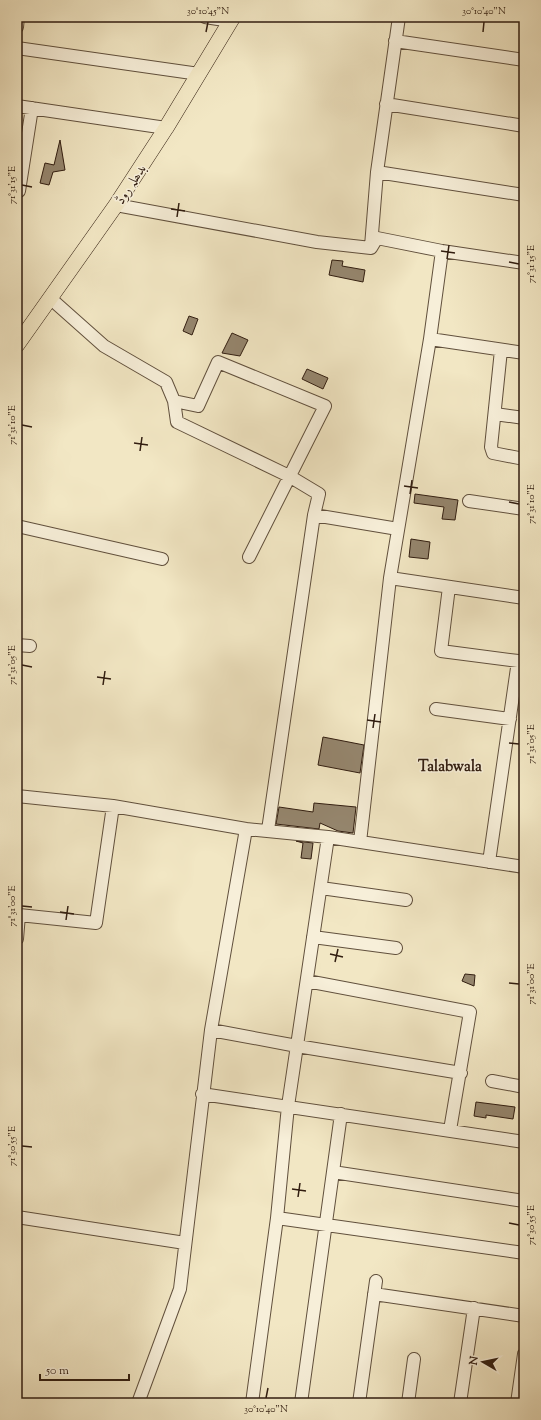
<svg xmlns="http://www.w3.org/2000/svg" width="541" height="1420" viewBox="0 0 541 1420" font-family="'Sorts Mill Goudy',Amiri,serif">
	<rect width="100%" height="100%" fill="#f2e7c4"/>
	<filter id="stains"><feTurbulence type="fractalNoise" baseFrequency=".005" numOctaves="4"/><feColorMatrix values="0 0 0 0 .2 0 0 0 0 .09 0 0 0 0 .02 0 0 0 .5 -.17"/></filter>
	<radialGradient id="worn" r=".72"><stop offset=".6" stop-color="#630" stop-opacity="0"/><stop offset="1" stop-color="#630" stop-opacity=".3"/></radialGradient>
	<path fill="#95866e" stroke="#311d10" d="M 60,140 L 65,170 L 53,172 L 49,185 L 40,183 L 45,163 L 54,165 Z
		M 332,260 L 343,261 L 342,266 L 365,270 L 363,282 L 329,275 Z
		M 189,316 L 198,319 L 192,335 L 183,331 Z
		M 232,333 L 248,340 L 240,356 L 222,353 Z
		M 307,369 L 328,378 L 323,389 L 302,379 Z
		M 415,494 L 458,500 L 455,520 L 442,519 L 444,507 L 414,503 Z
		M 411,539 L 430,542 L 428,559 L 409,557 Z
		M 323,737 L 364,745 L 360,773 L 318,765 Z
		M 314,803 L 356,807 L 353,833 L 338,831 L 320,823 L 319,829 L 276,824 L 279,807 L 313,812 Z
		M 296,841 L 313,843 L 311,859 L 301,858 L 303,843 Z
		M 465,974 L 475,975 L 474,986 L 462,981 Z
		M 476,1102 L 515,1107 L 513,1119 L 486,1115 L 486,1118 L 474,1116 Z"/>
	<g fill="none" stroke-linecap="round" stroke-linejoin="round">
		<g stroke="#61503d" stroke-width="14">
			<path id="minor" d="M 205,17 L 231,21
				M 17,27 L 18,17
				M 395,41 L 524,60
				M 17,48 L 199,74
				M 386,104 L 524,126
				M 17,106 L 166,128
				M 377,172 L 524,195
				M 19,191 L 32,108
				M 116,205 L 317,242 L 371,248 L 377,238 L 442,251 L 524,263
				M 371,246 L 377,172 L 399,17
				M 50,298 L 104,346 L 166,382 L 174,401 L 177,422 L 289,476 L 319,494 L 314,515 L 268,830
				M 430,339 L 524,353
				M 501,350 L 491,447 L 493,453 L 524,459
				M 174,401 L 198,406 L 218,362 L 325,406 L 249,557
				M 495,414 L 524,418
				M 469,501 L 524,509
				M 314,515 L 398,529
				M 17,526 L 162,559
				M 390,578 L 524,598
				M 449,587 L 441,651 L 518,661 L 489,862
				M 17,645 L 30,646
				M 436,709 L 510,719
				M 17,796 L 113,806 L 246,829 L 328,837 L 524,867
				M 360,842 L 390,578 L 430,339 L 442,251
				M 321,888 L 406,900
				M 313,937 L 396,948
				M 17,939 L 19,915 L 96,923 L 113,806
				M 307,981 L 470,1012 L 450,1130
				M 211,1030 L 297,1046 L 461,1073
				M 492,1081 L 524,1087
				M 202,1094 L 524,1142
				M 333,1172 L 524,1201
				M 17,1217 L 185,1243
				M 277,1218 L 524,1253
				M 374,1294 L 524,1316
				M 138,1403 L 180,1289 L 211,1030 L 246,829
				M 252,1403 L 277,1218 L 288,1106 L 328,837
				M 301,1403 L 341,1114
				M 359,1403 L 376,1281
				M 408,1403 L 414,1359
				M 460,1403 L 474,1308
				M 517,1403 L 524,1354"/>
		</g>
		<g stroke="#311d10" stroke-width="16">
			<path id="major" d="M 17,345 L 116,205 L 166,128 L 233,17"/>
		</g>
		<use href="#minor" stroke="#f7efd9" stroke-width="12"/>
		<use href="#major" stroke="#f2e7c4" stroke-width="15"/>
	</g>
	<path fill="none" stroke="#311d10" stroke-width="1.5" d="M 206,32 L 208,22M 483,32 L 484,22M 22,185 L 32,187M 171,209 L 185,211M 177,217 L 179,203M 441,251 L 455,253M 447,259 L 449,245M 509,262 L 519,264M 22,425 L 32,427M 134,443 L 148,445M 140,451 L 142,437M 404,486 L 418,488M 410,494 L 412,480M 509,502 L 519,504M 22,665 L 32,667M 97,677 L 111,679M 103,685 L 105,671M 367,720 L 381,722M 373,728 L 375,714M 509,743 L 519,744M 22,906 L 32,907M 60,912 L 74,914M 66,920 L 68,906M 330,954 L 343,957M 335,962 L 338,949M 509,983 L 519,984M 22,1146 L 32,1147M 292,1189 L 306,1191M 298,1197 L 300,1183M 509,1223 L 519,1225M 266,1398 L 268,1388"/>
	<g text-anchor="middle" stroke-width="3" stroke-linejoin="round" paint-order="stroke">
		<g font-size="14" fill="#311d10" stroke="#f7efd9">
			<text transform="translate(130 184) rotate(-57)" y="5">بدھلہ روڈ</text>
		</g>
		<g font-size="15" font-weight="bold" fill="#311d10" stroke="#f7efd9">
			<text x="450" y="771">Talabwala</text>
		</g>
	</g>
	<rect width="541" height="1420" fill="none" stroke="#f2e7c4" stroke-width="44"/>
	<g transform="translate(483 1362) rotate(279)" stroke="#f7efd9" stroke-width="3" paint-order="stroke">
	<path d="M0-3L7 15L0 10L-7 15Z" fill="#311d10"/>
	<text y="-6" font-size="11" font-weight="bold" text-anchor="middle" fill="#311d10">N</text>
	</g>
	<path d="M40 1374v6h89v-6" fill="none" stroke="#311d10" stroke-width="2"/>
	<text x="46" y="1374" font-size="12" fill="#311d10" stroke="#f7efd9" stroke-width="3" paint-order="stroke">50 m</text>
	<rect x="22" y="22" width="497" height="1376" fill="none" stroke="#311d10" stroke-width="1.5"/>
	<g font-size="10" text-anchor="middle" fill="#311d10">
		<text x="208" y="14">30°10'45"N</text>
		<text x="484" y="14">30°10'40"N</text>
		<text transform="translate(11 185) rotate(-90)" y="4">71°31'15"E</text>
		<text transform="translate(530 264) rotate(-90)" y="4">71°31'15"E</text>
		<text transform="translate(11 425) rotate(-90)" y="4">71°31'10"E</text>
		<text transform="translate(530 504) rotate(-90)" y="4">71°31'10"E</text>
		<text transform="translate(11 665) rotate(-90)" y="4">71°31'05"E</text>
		<text transform="translate(530 744) rotate(-90)" y="4">71°31'05"E</text>
		<text transform="translate(11 906) rotate(-90)" y="4">71°31'00"E</text>
		<text transform="translate(530 984) rotate(-90)" y="4">71°31'00"E</text>
		<text transform="translate(11 1146) rotate(-90)" y="4">71°30'55"E</text>
		<text transform="translate(530 1225) rotate(-90)" y="4">71°30'55"E</text>
		<text x="266" y="1412">30°10'40"N</text>
	</g>
	<rect width="100%" height="100%" filter="url(#stains)"/>
	<rect width="100%" height="100%" fill="url(#worn)"/>
</svg>
